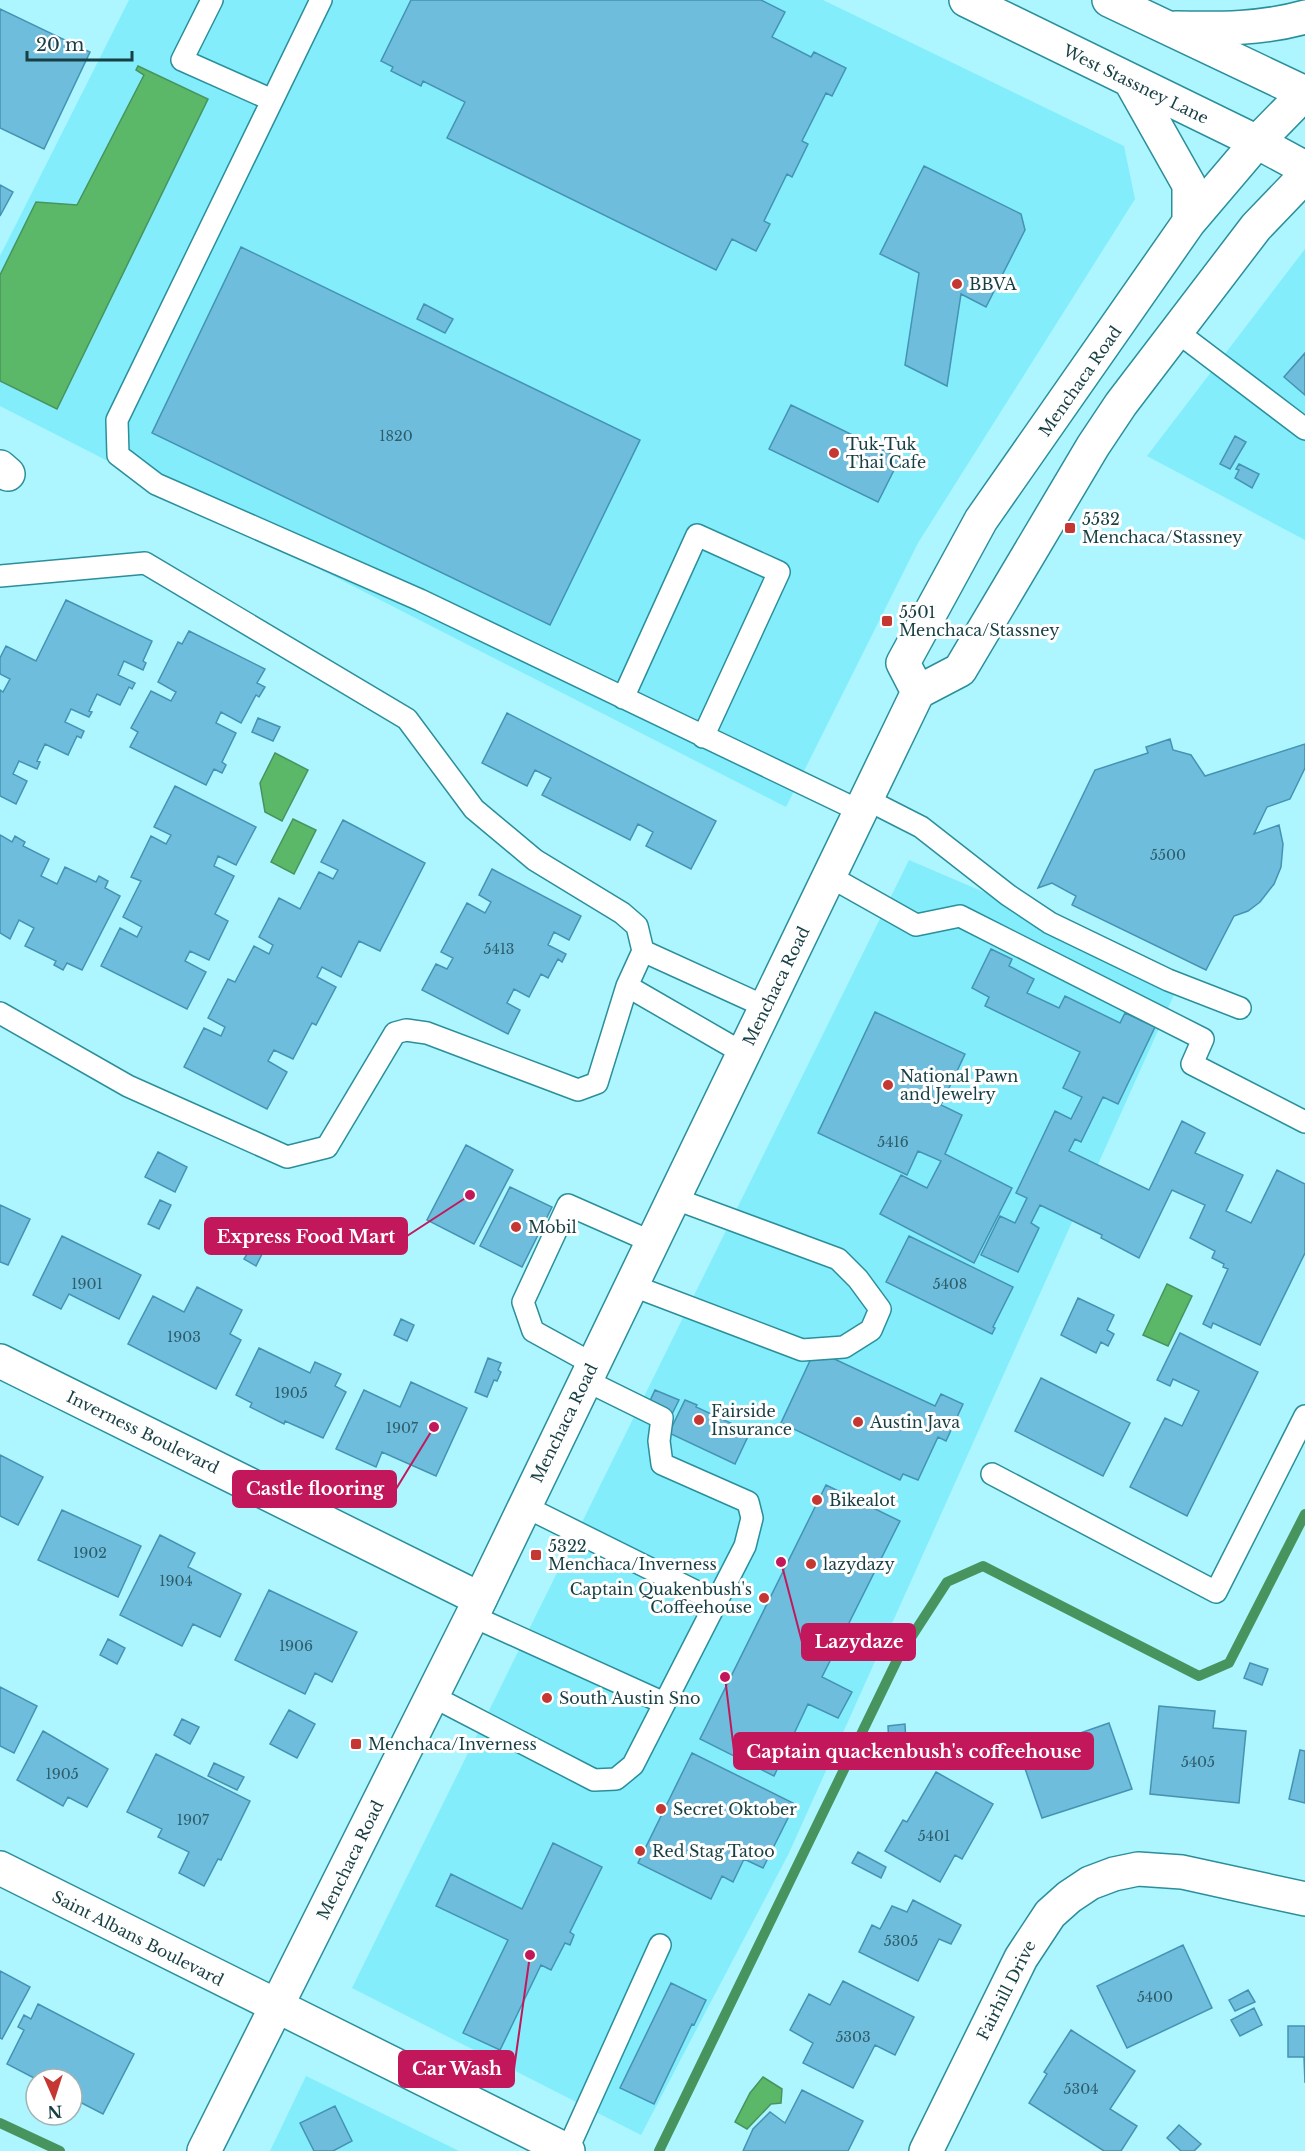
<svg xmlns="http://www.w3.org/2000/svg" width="1305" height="2151" viewBox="0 0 1305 2151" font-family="'Libre Baskerville',serif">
	<rect width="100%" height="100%" fill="#adf5ff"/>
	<path fill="#83edfc" d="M 129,0 L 823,0 L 1124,146 L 1135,199 L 918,543 L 786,807 L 0,406 L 0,256 Z
		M 1305,249 L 1305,540 L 1147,456 Z
		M 909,860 L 1182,977 L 789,1853 L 641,2135 L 352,1988 Z
		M 306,2076 L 459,2151 L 270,2151 Z"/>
	<path fill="#5bb869" stroke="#47945e" stroke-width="1.5" d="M 138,66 L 208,99 L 57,409 L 0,381 L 0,275 L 36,202 L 77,205 L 144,75 L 136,70 Z
		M 275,753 L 308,770 L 282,821 L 265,812 L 260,783 Z
		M 293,819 L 316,830 L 294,874 L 271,862 Z
		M 1167,1284 L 1192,1296 L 1168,1346 L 1143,1335 Z
		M 763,2077 L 782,2089 L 781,2103 L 771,2104 L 747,2129 L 735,2122 L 750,2093 Z"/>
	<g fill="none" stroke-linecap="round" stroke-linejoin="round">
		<path stroke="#47945e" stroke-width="10" d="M 0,2123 L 60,2151
			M 659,2151 L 899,1656 L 947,1582 L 983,1566 L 1199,1676 L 1229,1663 L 1305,1514"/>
	</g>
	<path fill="#6ebddd" stroke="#4493b3" stroke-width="1.5" d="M 411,0 L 761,0 L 785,12 L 772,37 L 811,57 L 814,52 L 846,68 L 832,96 L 826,93 L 802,141 L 808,144 L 792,177 L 787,174 L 764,221 L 770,224 L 756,251 L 732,239 L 716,270 L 447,138 L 465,102 L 423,81 L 421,86 L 391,71 L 393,67 L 381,61 Z
		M 0,9 L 90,52 L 44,149 L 0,128 Z
		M 924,166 L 1021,214 L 1025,230 L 986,307 L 961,294 L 947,386 L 905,365 L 919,273 L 880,254 Z
		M 0,185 L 13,192 L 0,216 Z
		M 241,247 L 640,440 L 550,625 L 152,433 Z
		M 424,304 L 453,319 L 445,333 L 417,319 Z
		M 1305,353 L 1305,395 L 1284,377 Z
		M 791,405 L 900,458 L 878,502 L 769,449 Z
		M 1235,436 L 1246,442 L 1230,469 L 1220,464 Z
		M 1239,464 L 1259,474 L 1252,488 L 1235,478 L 1239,470 L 1236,469 Z
		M 66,600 L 152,641 L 143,661 L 146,663 L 143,670 L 124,661 L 118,675 L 135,683 L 132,689 L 129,687 L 120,705 L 97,694 L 89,711 L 92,712 L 89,717 L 71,709 L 65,722 L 84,731 L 81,738 L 77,736 L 68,755 L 45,744 L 37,761 L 40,762 L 37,769 L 19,761 L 13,774 L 27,781 L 16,804 L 0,796 L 0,690 L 3,692 L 10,679 L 0,674 L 0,658 L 6,646 L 36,661 Z
		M 189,631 L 265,669 L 257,683 L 265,687 L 259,697 L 256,695 L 241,723 L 221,712 L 216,723 L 236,733 L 222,762 L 226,765 L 222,773 L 214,769 L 206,785 L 130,747 L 138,732 L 131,728 L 151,691 L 171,701 L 176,692 L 158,682 L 178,642 L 182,644 Z
		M 507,713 L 716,821 L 691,869 L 646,846 L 653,832 L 638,824 L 630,840 L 542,795 L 551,778 L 535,770 L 527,786 L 482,763 Z
		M 258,718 L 280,727 L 273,741 L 252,732 Z
		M 1170,739 L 1173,750 L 1191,755 L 1205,776 L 1305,744 L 1305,768 L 1290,799 L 1267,807 L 1254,834 L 1279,825 L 1283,844 L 1281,867 L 1274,884 L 1260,902 L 1248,911 L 1234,916 L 1206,970 L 1072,905 L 1076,896 L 1052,883 L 1038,888 L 1095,770 L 1148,753 L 1146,747 Z
		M 175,786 L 256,827 L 236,865 L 218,856 L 214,866 L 234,876 L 215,914 L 228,921 L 209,960 L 190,951 L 185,961 L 206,972 L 187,1009 L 101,966 L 120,928 L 137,937 L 142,927 L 123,917 L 141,881 L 131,877 L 151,836 L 166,844 L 171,835 L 154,827 Z
		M 343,820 L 425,863 L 380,951 L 359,941 L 341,977 L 322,967 L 317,977 L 336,987 L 316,1025 L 312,1023 L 293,1059 L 274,1050 L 268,1061 L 287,1072 L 267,1109 L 184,1067 L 204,1028 L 221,1036 L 225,1027 L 208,1018 L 228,979 L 235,982 L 254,946 L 269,954 L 273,945 L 259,937 L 279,898 L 300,909 L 319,872 L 333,879 L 338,870 L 321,862 Z
		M 0,835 L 12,842 L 15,836 L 25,842 L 23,846 L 49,859 L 41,876 L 57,884 L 65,867 L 96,882 L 99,876 L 108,881 L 105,888 L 120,896 L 82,970 L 67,963 L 63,970 L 54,965 L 56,961 L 25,946 L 34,928 L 19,920 L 10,939 L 0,933 Z
		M 492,869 L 581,916 L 569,940 L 554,932 L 548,945 L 566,954 L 562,962 L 558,959 L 548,978 L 541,974 L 529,997 L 514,989 L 507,1003 L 520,1010 L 508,1034 L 422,990 L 436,964 L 447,969 L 453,958 L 441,952 L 467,903 L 485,913 L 491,902 L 479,895 Z
		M 991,949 L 1012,959 L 1009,966 L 1034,979 L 1027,993 L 1059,1008 L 1065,996 L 1120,1023 L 1125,1013 L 1155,1027 L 1118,1104 L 1103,1097 L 1081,1142 L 1075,1139 L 1069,1151 L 1149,1190 L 1182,1121 L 1205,1133 L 1195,1153 L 1243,1175 L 1226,1211 L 1251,1223 L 1277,1170 L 1305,1184 L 1305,1253 L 1260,1345 L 1213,1323 L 1211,1328 L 1203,1324 L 1228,1269 L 1223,1267 L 1224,1264 L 1212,1258 L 1215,1251 L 1190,1238 L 1205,1205 L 1172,1190 L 1139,1258 L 1101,1238 L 1102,1235 L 1040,1205 L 1031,1223 L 1039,1228 L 1018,1272 L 981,1255 L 1000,1216 L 1015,1223 L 1027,1198 L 1016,1193 L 1055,1111 L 1071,1119 L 1082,1097 L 1063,1088 L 1080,1052 L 985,1006 L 989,997 L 972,988 Z
		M 875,1012 L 965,1054 L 941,1105 L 962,1115 L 945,1154 L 1012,1188 L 974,1263 L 880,1214 L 901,1175 L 927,1188 L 941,1161 L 918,1151 L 907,1175 L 818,1133 Z
		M 466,1145 L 513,1170 L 474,1244 L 427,1220 Z
		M 158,1152 L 187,1167 L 175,1192 L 145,1177 Z
		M 510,1187 L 552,1207 L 522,1267 L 480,1246 Z
		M 160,1200 L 171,1205 L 159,1229 L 148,1224 Z
		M 0,1205 L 30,1219 L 8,1265 L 0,1262 Z
		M 62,1236 L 141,1275 L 119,1319 L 69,1294 L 61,1309 L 33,1295 Z
		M 909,1236 L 1013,1287 L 993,1327 L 995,1328 L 992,1334 L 886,1282 Z
		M 252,1246 L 263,1252 L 256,1266 L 244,1259 Z
		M 197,1287 L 242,1310 L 230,1334 L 241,1340 L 216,1389 L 128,1344 L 153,1296 L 184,1312 Z
		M 1078,1298 L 1114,1315 L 1107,1330 L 1114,1334 L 1108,1346 L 1101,1342 L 1096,1353 L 1061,1335 Z
		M 401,1319 L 414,1325 L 407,1341 L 394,1335 Z
		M 1180,1333 L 1258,1372 L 1187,1516 L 1130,1487 L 1165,1418 L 1182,1426 L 1199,1391 L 1173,1379 L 1170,1386 L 1157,1380 Z
		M 259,1348 L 310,1373 L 315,1362 L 341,1374 L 335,1386 L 346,1392 L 323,1438 L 285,1421 L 284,1424 L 250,1407 L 252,1403 L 236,1395 Z
		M 815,1350 L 935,1406 L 941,1394 L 963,1404 L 946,1441 L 938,1437 L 918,1480 L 903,1474 L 900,1480 L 781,1423 Z
		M 488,1358 L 501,1363 L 498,1370 L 501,1372 L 497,1381 L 494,1380 L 487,1397 L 475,1392 Z
		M 1041,1378 L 1130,1423 L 1103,1476 L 1015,1431 Z
		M 411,1382 L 467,1408 L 436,1476 L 382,1452 L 376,1467 L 336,1449 L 364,1390 L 400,1407 Z
		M 655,1390 L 679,1400 L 672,1414 L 649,1403 Z
		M 685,1400 L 697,1405 L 696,1407 L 750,1432 L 735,1464 L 669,1433 Z
		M 0,1455 L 43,1477 L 18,1525 L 0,1516 Z
		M 826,1485 L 900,1521 L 822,1677 L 852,1692 L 838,1718 L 808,1704 L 774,1776 L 700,1739 Z
		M 62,1510 L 141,1546 L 118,1597 L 38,1560 Z
		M 160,1535 L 195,1553 L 188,1567 L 241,1594 L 220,1637 L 193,1624 L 182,1646 L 120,1615 Z
		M 269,1590 L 357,1632 L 332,1682 L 315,1673 L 305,1694 L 235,1660 Z
		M 108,1639 L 125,1648 L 117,1664 L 100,1655 Z
		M 1250,1663 L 1268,1669 L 1262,1685 L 1244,1678 Z
		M 0,1687 L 37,1706 L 14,1753 L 0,1746 Z
		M 1159,1706 L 1215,1711 L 1213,1728 L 1246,1731 L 1239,1803 L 1150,1794 Z
		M 289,1710 L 315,1724 L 297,1758 L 270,1744 Z
		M 182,1719 L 199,1727 L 190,1744 L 174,1735 Z
		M 1109,1723 L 1132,1789 L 1042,1818 L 1020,1754 Z
		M 905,1724 L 906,1745 L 889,1747 L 888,1726 Z
		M 43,1731 L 108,1769 L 87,1807 L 68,1797 L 63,1806 L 17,1780 Z
		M 1300,1750 L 1305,1751 L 1305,1803 L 1289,1799 Z
		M 692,1753 L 795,1804 L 763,1868 L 744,1859 L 733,1882 L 722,1876 L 711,1899 L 638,1863 Z
		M 156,1754 L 250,1801 L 221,1860 L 218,1859 L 204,1886 L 179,1873 L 189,1852 L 158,1837 L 162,1829 L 127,1812 Z
		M 214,1763 L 244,1777 L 237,1790 L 208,1776 Z
		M 936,1772 L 993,1804 L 962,1859 L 955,1855 L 940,1882 L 885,1851 L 903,1820 L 907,1822 Z
		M 553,1843 L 602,1867 L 570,1932 L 574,1935 L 570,1945 L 565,1943 L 551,1970 L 541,1965 L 500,2050 L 463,2033 L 508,1940 L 436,1906 L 451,1874 L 522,1909 Z
		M 858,1852 L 886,1867 L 881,1878 L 852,1863 Z
		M 913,1900 L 961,1925 L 951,1944 L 939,1939 L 918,1981 L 859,1952 L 872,1925 L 880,1929 L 892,1906 L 907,1912 Z
		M 1183,1945 L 1212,2008 L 1127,2048 L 1097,1986 Z
		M 0,1971 L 30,1987 L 2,2039 L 0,2038 Z
		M 843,1981 L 914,2017 L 895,2055 L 875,2045 L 853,2088 L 803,2063 L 813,2043 L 790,2030 L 809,1994 L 830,2005 Z
		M 671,1983 L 706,2000 L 694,2025 L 692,2024 L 654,2104 L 620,2088 Z
		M 1248,1990 L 1255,2002 L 1235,2011 L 1229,2000 Z
		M 38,2004 L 134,2054 L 103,2114 L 72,2098 L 72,2079 L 36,2079 L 7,2064 L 24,2030 L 18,2027 L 24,2015 L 31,2019 Z
		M 1254,2008 L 1262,2025 L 1240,2036 L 1231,2020 Z
		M 1288,2026 L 1305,2026 L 1305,2083 L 1304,2057 L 1288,2057 Z
		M 1071,2030 L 1135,2071 L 1110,2109 L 1137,2126 L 1121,2151 L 1104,2151 L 1029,2103 L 1047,2074 L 1044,2072 Z
		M 802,2090 L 863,2121 L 848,2151 L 743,2151 L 753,2129 L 770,2112 L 785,2123 Z
		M 335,2106 L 352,2141 L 333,2151 L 314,2151 L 300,2123 Z
		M 1179,2125 L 1201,2144 L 1194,2151 L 1181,2151 L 1167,2138 Z"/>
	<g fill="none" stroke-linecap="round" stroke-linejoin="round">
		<g stroke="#2b8f9b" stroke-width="24">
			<path id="service" d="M 212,0 L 182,60 L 272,100
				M 321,0 L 117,420 L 118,455 L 156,484 L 420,600 L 860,811
				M 1176,331 L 1305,429
				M 0,576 L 145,563 L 407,719 L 474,809 L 535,860 L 622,913 L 637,926 L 643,951 L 627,986 L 597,1083 L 578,1090 L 427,1033 L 406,1030 L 395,1033 L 327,1147 L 287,1157 L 128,1086 L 0,1013
				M 623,698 L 697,535 L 779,572 L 703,737
				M 866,799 L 921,827 L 1008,895 L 1050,923 L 1168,980 L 1240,1008
				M 829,876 L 916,925 L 960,916 L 1203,1039 L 1192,1064 L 1305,1122
				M 643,951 L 766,1007
				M 627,986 L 743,1053
				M 631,1285 L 802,1350 L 844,1347 L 871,1330 L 880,1309 L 858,1279 L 838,1259 L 673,1198
				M 593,1364 L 533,1331 L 523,1302 L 568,1205 L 652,1242
				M 992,1474 L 1216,1592 L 1305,1416
				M 524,1506 L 717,1602
				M 472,1616 L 664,1703
				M 432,1696 L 594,1780 L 616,1779 L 633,1765 L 745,1546 L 752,1518 L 748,1502 L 662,1464 L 659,1441 L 662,1418 L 585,1380
				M 567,2151 L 660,1945"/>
		</g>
		<g stroke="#2b8f9b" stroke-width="36">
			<path id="minor" d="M 0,467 L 8,474
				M 0,1361 L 480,1599
				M 0,1868 L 568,2151
				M 926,2151 L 1021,1958 L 1050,1914 L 1069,1897 L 1090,1883 L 1114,1874 L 1138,1869 L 1182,1872 L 1305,1899"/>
		</g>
		<g stroke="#2b8f9b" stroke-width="36">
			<path id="secondary" d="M 966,0 L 1257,142 L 1305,168
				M 1109,0 L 1305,93
				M 1176,28 C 1219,29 1263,29 1305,17
				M 1131,82 L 1189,185 L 1189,222
				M 918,692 L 903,663 L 981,520 L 1189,222 L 1257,142 L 1305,93
				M 204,2151 L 472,1616 L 918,692 L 960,670 L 1093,446 L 1121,404 L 1256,227 L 1305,176"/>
		</g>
		<use href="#service" stroke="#fff" stroke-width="21"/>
		<use href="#minor" stroke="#fff" stroke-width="33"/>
		<use href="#secondary" stroke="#fff" stroke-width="33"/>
	</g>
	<g fill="#c53732" stroke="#fff" stroke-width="2">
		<circle cx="957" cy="284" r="6"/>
		<circle cx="834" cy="453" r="6"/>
		<rect x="1064" y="522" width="12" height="12" rx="3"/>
		<rect x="881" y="615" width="12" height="12" rx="3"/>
		<circle cx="888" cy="1085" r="6"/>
		<circle cx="516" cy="1227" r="6"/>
		<circle cx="699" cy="1420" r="6"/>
		<circle cx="858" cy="1422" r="6"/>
		<circle cx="817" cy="1500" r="6"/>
		<rect x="530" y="1549" width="12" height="12" rx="3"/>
		<circle cx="811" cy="1564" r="6"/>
		<circle cx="764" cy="1598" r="6"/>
		<circle cx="547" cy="1698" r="6"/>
		<rect x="350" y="1738" width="12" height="12" rx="3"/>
		<circle cx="661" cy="1809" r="6"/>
		<circle cx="640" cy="1851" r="6"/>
	</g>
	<g text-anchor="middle" stroke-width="6" stroke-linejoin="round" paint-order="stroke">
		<g font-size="14" fill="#2d5e6a">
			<text x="396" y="441">1820</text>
			<text x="1168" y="860">5500</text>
			<text x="499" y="954">5413</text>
			<text x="893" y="1147">5416</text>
			<text x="87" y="1289">1901</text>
			<text x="950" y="1289">5408</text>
			<text x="184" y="1342">1903</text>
			<text x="291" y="1398">1905</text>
			<text x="402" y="1433">1907</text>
			<text x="90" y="1558">1902</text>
			<text x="176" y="1586">1904</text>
			<text x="296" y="1651">1906</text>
			<text x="1198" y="1767">5405</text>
			<text x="62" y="1779">1905</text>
			<text x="193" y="1825">1907</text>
			<text x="934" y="1841">5401</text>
			<text x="901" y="1946">5305</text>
			<text x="1155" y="2002">5400</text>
			<text x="853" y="2042">5303</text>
			<text x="1081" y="2094">5304</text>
		</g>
		<g font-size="16" fill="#173f44" stroke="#fff">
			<text transform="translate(1136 84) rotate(26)" y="6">West Stassney Lane</text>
			<text transform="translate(1080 381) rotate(-55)" y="6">Menchaca Road</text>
			<text transform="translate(776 986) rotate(-64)" y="6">Menchaca Road</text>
			<text transform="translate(564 1423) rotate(-64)" y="6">Menchaca Road</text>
			<text transform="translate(143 1432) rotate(26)" y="6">Inverness Boulevard</text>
			<text transform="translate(350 1860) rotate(-64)" y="6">Menchaca Road</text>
			<text transform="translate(138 1938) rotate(27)" y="6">Saint Albans Boulevard</text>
			<text transform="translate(1006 1990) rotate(-63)" y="6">Fairhill Drive</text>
		</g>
		<g font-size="16" fill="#173f44" stroke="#fff" text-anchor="start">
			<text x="969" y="290">BBVA</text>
			<text x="846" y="450">Tuk-Tuk<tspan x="846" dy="18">Thai Cafe</tspan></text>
			<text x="1082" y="525">5532<tspan x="1082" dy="18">Menchaca/Stassney</tspan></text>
			<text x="899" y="618">5501<tspan x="899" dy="18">Menchaca/Stassney</tspan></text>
			<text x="900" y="1082">National Pawn<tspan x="900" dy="18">and Jewelry</tspan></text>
			<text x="528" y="1233">Mobil</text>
			<text x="711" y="1417">Fairside<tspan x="711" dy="18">Insurance</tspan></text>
			<text x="870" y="1428">Austin Java</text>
			<text x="829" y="1506">Bikealot</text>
			<text x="548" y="1552">5322<tspan x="548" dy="18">Menchaca/Inverness</tspan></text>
			<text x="823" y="1570">lazydazy</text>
			<text x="752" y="1595" text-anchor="end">Captain Quakenbush's<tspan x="752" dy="18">Coffeehouse</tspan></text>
			<text x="559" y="1704">South Austin Sno</text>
			<text x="368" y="1750">Menchaca/Inverness</text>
			<text x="673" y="1815">Secret Oktober</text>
			<text x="652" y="1857">Red Stag Tatoo</text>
		</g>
	</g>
	<path fill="none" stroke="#c2185b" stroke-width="2" d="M470 1195L407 1236M434 1427L396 1489M781 1562L802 1642M725 1677L734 1751M530 1955L514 2069"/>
	<g fill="#c2185b" stroke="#fff" stroke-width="2">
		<circle cx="470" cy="1195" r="6"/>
		<circle cx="434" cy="1427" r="6"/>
		<circle cx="781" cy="1562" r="6"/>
		<circle cx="725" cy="1677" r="6"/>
		<circle cx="530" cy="1955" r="6"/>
	</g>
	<g fill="#c2185b" stroke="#c2185b" stroke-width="2">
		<rect x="205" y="1218" width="202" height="36" rx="6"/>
		<rect x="233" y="1471" width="163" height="36" rx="6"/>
		<rect x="802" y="1624" width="113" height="36" rx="6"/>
		<rect x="734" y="1733" width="359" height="36" rx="6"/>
		<rect x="399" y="2051" width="115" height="36" rx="6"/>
	</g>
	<g font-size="18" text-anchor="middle" font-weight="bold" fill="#fff">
		<text x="306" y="1243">Express Food Mart</text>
		<text x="315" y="1495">Castle flooring</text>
		<text x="859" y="1648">Lazydaze</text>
		<text x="914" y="1758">Captain quackenbush's coffeehouse</text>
		<text x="457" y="2075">Car Wash</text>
	</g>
	<g transform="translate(54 2097) rotate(177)"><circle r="28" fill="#ffffff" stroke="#a2b2b4" stroke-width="1.5"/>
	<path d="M0-4.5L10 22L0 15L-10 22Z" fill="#c53732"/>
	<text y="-9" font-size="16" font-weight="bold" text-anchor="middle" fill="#173f44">N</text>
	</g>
	<path d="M27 51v9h105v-9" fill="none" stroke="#173f44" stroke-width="3"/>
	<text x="36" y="51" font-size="18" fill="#173f44" stroke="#ffffff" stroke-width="4.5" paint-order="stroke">20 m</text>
</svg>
